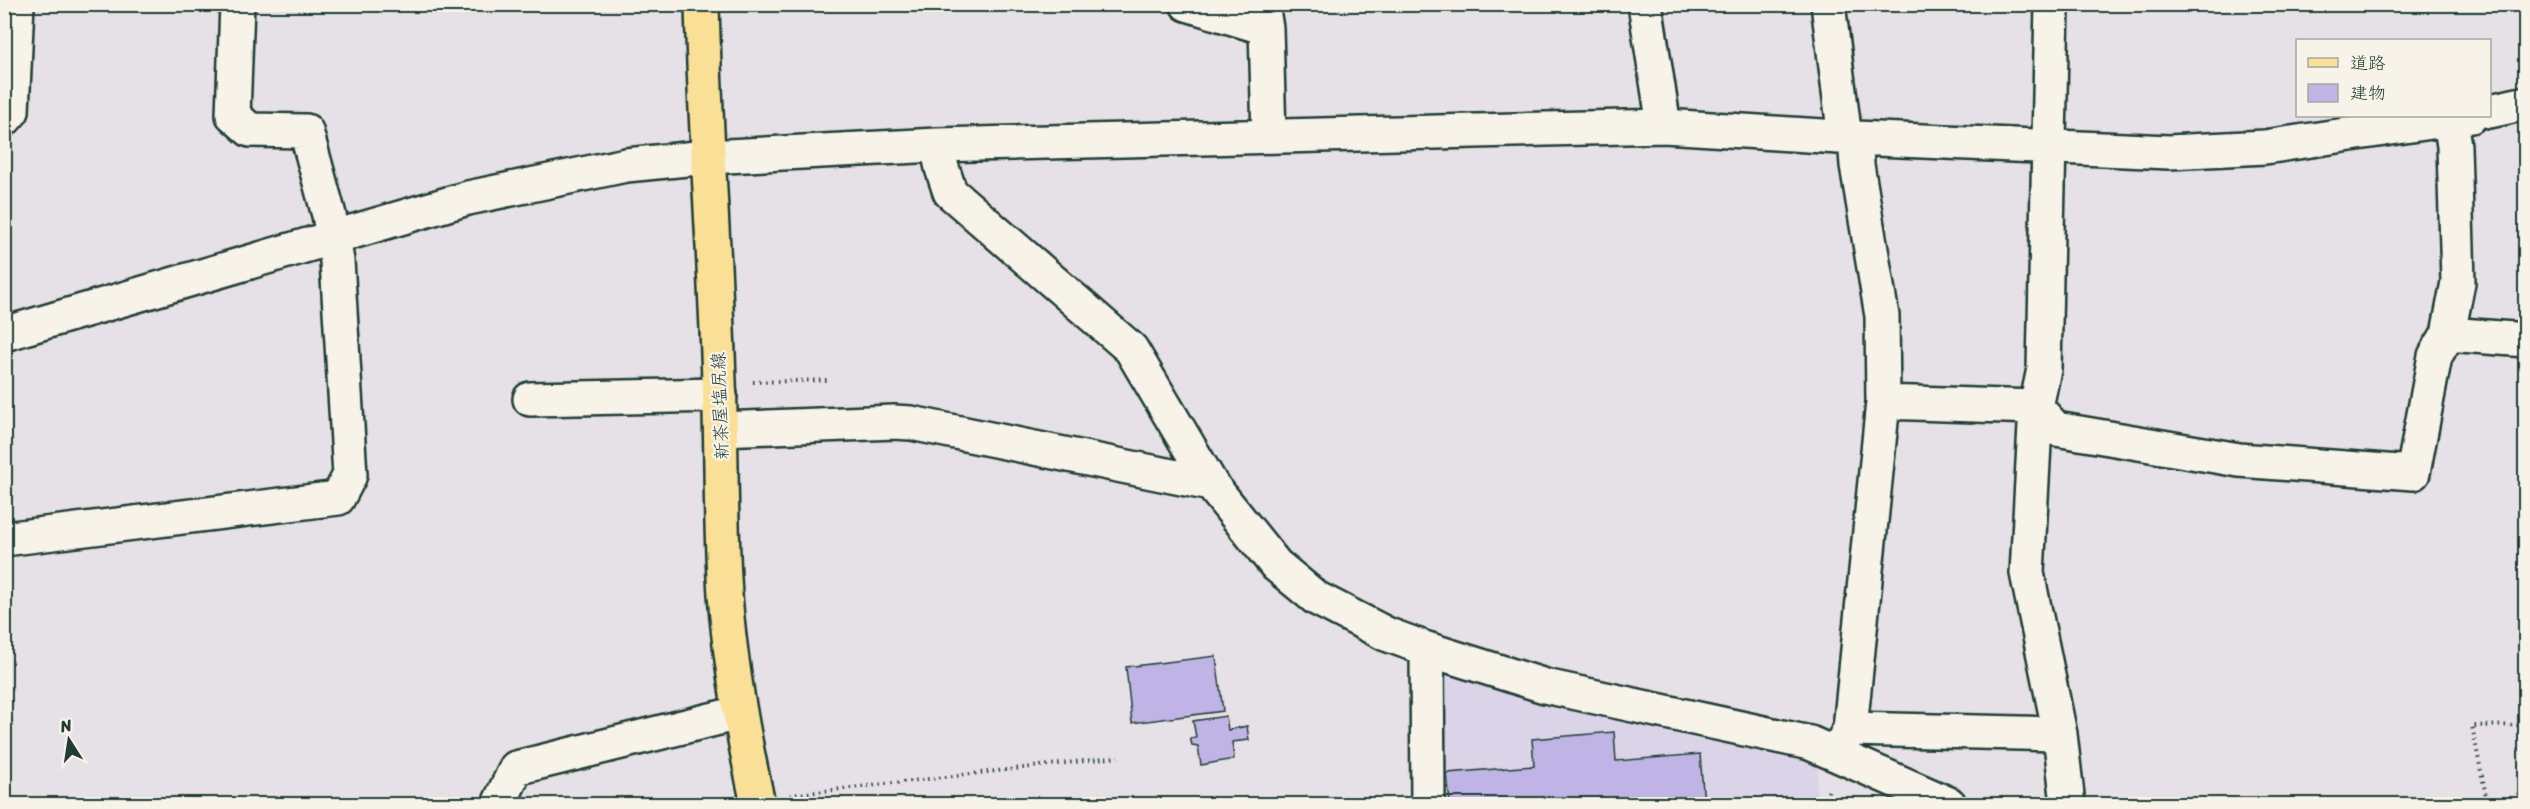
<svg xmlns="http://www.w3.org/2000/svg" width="2530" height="809" viewBox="0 0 2530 809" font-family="Sriracha,'Klee One',sans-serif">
	<rect width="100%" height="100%" fill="#e6e0e7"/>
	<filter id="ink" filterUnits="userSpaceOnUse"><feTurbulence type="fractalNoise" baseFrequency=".0167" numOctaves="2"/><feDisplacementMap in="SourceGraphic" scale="12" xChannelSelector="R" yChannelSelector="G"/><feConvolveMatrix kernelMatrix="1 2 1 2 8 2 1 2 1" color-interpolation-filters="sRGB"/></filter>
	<g filter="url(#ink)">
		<path fill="#dbd3e7" d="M 1445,673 L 1819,760 L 1815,804 L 1438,804 Z"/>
		<path fill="#c0b4e6" stroke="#1f3d34" stroke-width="1.5" d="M 1216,656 L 1223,711 L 1132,723 L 1126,667 Z
			M 1226,716 L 1228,730 L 1247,726 L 1249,740 L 1232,742 L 1234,759 L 1201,765 L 1198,746 L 1192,745 L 1190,738 L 1196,737 L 1193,721 Z
			M 1614,732 L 1616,761 L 1700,754 L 1704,804 L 1450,804 L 1447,773 L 1534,766 L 1532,739 Z"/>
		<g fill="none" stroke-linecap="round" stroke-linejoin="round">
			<g stroke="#1f3d34" stroke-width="38">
				<path id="minor" d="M 1187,4 L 1266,28
					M 1262,4 L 1266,28 L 1269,136
					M 1645,4 L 1664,126
					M 1828,4 L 1845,138
					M 2052,4 L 2044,369 L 2036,407 L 2027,573 L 2060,734 L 2068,804
					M 2490,111 L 2526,103
					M 4,120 L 12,111 L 17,4
					M 2450,120 L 2454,146 L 2458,282 L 2448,334 L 2526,340
					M 937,145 L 942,168 L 950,192 L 1131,349 L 1211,484 L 1276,565 L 1316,598 L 1386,634 L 1427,649 L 1545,686 L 1810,743 L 1949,804
					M 4,334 L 468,198 L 626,165 L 707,157 L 937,145 L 1664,126 L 1855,138 L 2169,152 L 2265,147 L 2471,116
					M 530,399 L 720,395
					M 1883,402 L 2036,407 L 2056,429 L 2239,460 L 2413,473 L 2435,356 L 2448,334
					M 721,429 L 894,422 L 911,423 L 1211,484
					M 4,539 L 338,498 L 350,475 L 337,261 L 329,215 L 306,131 L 250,130 L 233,115 L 237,4
					M 1427,649 L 1428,804
					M 1850,729 L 2060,734
					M 1836,754 L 1850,729 L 1883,402 L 1882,316 L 1857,165 L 1855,138
					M 499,804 L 516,768 L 739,713"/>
			</g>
			<g stroke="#1f3d34" stroke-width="38">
				<path id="major" d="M 702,4 C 705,130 715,255 719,381 C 722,452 720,523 725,594 C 730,665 743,735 758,804"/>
			</g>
			<path stroke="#1f3d34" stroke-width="4" stroke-dasharray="1.5 4.5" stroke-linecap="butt" d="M 753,382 L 829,380
				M 790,795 L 1118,757
				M 1825,804 L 1829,788
				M 2480,804 L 2486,796 L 2472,726 L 2526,725"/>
			<use href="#minor" stroke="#f7f3e8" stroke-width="33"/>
			<use href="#major" stroke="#fadf96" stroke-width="33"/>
		</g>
	</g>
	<g text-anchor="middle" stroke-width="4.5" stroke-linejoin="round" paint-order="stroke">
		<g font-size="18" fill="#1f3d34" stroke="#f7f3e8">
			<text transform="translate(720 406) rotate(-92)" y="6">新茶屋塩尻線</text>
		</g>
	</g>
	<rect width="2530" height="809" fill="none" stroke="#f7f3e8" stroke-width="24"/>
	<rect x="12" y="12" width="2506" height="785" fill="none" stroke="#1f3d34" stroke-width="2" filter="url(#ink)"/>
	<rect x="2296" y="39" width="195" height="78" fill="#f7f3e8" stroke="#a1aaa0" stroke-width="1.5"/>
	<rect x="2308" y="58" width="30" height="9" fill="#fadf96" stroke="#a1aaa0" stroke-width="1.5"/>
	<text x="2350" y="69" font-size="18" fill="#1f3d34">道路</text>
	<rect x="2308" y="84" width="30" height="18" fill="#c0b4e6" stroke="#a1aaa0" stroke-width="1.5"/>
	<text x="2350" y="99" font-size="18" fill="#1f3d34">建物</text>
	<g transform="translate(69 740) rotate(348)" stroke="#f7f3e8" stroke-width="4.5" paint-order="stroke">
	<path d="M0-4.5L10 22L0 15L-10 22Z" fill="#1f3d34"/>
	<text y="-9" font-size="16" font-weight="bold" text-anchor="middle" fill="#1f3d34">N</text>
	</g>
</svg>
